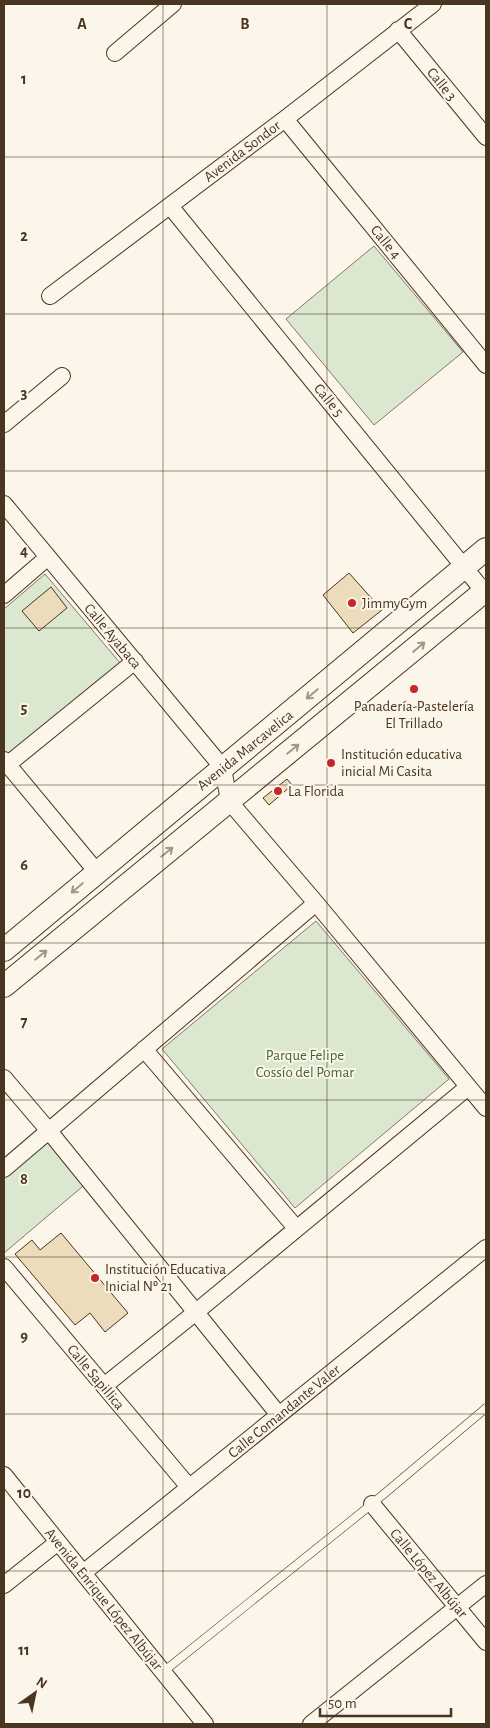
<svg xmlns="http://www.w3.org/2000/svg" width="490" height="1728" viewBox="0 0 490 1728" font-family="'Alegreya Sans',sans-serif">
	<rect width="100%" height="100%" fill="#fbf6e9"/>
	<path fill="#dce7d0" stroke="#887966" d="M 374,246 L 463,352 L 374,425 L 286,319 Z
		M 45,574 L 121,664 L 9,758 L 4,751 L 4,609 Z
		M 316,921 L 449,1079 L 295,1208 L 162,1049 Z
		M 49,1134 L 89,1181 L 4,1253 L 4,1170 Z"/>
	<path fill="#ecdcbc" stroke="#4a3520" d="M 349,573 L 382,610 L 353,633 L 323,595 Z
		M 51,587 L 67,608 L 39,631 L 22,611 Z
		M 287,779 L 292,785 L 269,805 L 263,798 Z
		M 61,1233 L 128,1313 L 105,1332 L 90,1313 L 75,1325 L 15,1254 L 32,1240 L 40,1250 Z"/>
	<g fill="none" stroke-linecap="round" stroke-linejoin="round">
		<g stroke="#4a3520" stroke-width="9">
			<path id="lane" d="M 163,1672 L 372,1504 L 486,1408"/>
		</g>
		<g stroke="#4a3520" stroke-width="18">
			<path id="street" d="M 398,30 L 486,137
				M 115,53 L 173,4
				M 285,119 L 486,365
				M 170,206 L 486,594
				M 50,296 L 285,119 L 433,4
				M 4,424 L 62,376
				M 4,504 L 223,768 L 229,801 L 316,903 L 486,1108
				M 4,595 L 48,557
				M 4,760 L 97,872
				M 7,765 L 135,661
				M 144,1049 L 296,1228
				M 4,1078 L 49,1131 L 279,1415
				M 4,1169 L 316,903
				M 4,1267 L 189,1487
				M 104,1386 L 196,1312 L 468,1087
				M 4,1475 L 205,1724
				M 372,1504 L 486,1642
				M 83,1573 L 486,1248
				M 4,1585 L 58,1542
				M 311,1724 L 486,1584"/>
		</g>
		<g stroke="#4a3520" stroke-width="24">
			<path id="secondary" d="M 4,950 L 486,549
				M 4,986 L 486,590"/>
		</g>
		<use href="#lane" stroke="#fbf6e9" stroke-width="8"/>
		<use href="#street" stroke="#fbf6e9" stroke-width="16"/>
		<use href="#secondary" stroke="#fbf6e9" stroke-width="22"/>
	</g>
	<defs><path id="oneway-shaft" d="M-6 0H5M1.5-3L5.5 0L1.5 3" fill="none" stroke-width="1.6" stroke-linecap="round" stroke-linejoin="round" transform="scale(1.25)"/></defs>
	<g stroke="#a29684">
		<use href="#oneway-shaft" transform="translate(419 647) rotate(-40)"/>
		<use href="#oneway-shaft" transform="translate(312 694) rotate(140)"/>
		<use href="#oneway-shaft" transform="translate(293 749) rotate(-39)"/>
		<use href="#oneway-shaft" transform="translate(167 852) rotate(-39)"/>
		<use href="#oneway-shaft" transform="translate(77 888) rotate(140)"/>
		<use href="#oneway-shaft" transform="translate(41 955) rotate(-39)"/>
	</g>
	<path fill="none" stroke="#4a3520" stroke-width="1" stroke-opacity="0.55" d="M 163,4 L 163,1724M 327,4 L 327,1724M 4,157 L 486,157M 4,314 L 486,314M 4,471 L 486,471M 4,628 L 486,628M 4,785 L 486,785M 4,943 L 486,943M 4,1100 L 486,1100M 4,1257 L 486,1257M 4,1414 L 486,1414M 4,1571 L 486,1571"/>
	<g fill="#c62828" stroke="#fbf6e9" stroke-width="2">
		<circle cx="352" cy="603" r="5"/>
		<circle cx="414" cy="689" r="5"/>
		<circle cx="331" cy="763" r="5"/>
		<circle cx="278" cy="791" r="5"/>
		<circle cx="95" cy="1278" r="5"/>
	</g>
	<g text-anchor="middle" stroke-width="4" stroke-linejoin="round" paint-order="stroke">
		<g font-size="15" fill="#4a3520" stroke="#fbf6e9">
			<text transform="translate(442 84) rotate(51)" y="5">Calle 3</text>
			<text transform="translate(242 151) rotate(-37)" y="5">Avenida Sondor</text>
			<text transform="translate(386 242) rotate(51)" y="5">Calle 4</text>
			<text transform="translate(329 400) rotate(51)" y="5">Calle 5</text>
			<text transform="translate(113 636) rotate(50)" y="5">Calle Ayabaca</text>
			<text transform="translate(245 750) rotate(-39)" y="5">Avenida Marcavelica</text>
			<text transform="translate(96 1377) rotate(50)" y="5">Calle Sapillica</text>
			<text transform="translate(284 1411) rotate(-39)" y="5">Calle Comandante Valer</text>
			<text transform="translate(429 1573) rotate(50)" y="5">Calle López Albújar</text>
			<text transform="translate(104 1599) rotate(51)" y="5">Avenida Enrique López Albújar</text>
		</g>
		<g font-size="15" fill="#4a3520" stroke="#fbf6e9" text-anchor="start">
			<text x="362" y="608">JimmyGym</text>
			<text x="414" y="711" text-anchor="middle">Panadería-Pastelería<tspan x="414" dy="17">El Trillado</tspan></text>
			<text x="341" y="759">Institución educativa<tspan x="341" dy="17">inicial Mi Casita</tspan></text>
			<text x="288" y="796">La Florida</text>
			<text x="105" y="1274">Institución Educativa<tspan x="105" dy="17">Inicial Nº 21</tspan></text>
		</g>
		<g font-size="15" fill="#436837" stroke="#fbf6e9">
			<text x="305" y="1060">Parque Felipe<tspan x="305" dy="17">Cossío del Pomar</tspan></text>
		</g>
	</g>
	<g font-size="16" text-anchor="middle" font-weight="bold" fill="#4a3520" stroke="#fbf6e9" stroke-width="4" stroke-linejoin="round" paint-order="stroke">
		<text x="82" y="29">A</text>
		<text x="245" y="29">B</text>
		<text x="408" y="29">C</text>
		<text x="24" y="84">1</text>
		<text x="24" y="241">2</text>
		<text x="24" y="398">3</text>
		<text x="24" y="556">4</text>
		<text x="24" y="713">5</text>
		<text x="24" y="870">6</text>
		<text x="24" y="1027">7</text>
		<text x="24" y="1184">8</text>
		<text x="24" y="1341">9</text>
		<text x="24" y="1498">10</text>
		<text x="24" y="1655">11</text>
	</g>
	<rect width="490" height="1728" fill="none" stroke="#4a3520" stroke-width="10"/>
	<g transform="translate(35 1693) rotate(33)" stroke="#fbf6e9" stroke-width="4" paint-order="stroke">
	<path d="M0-4L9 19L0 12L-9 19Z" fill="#4a3520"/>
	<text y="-8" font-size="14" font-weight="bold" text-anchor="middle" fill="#4a3520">N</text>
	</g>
	<path d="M320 1708v8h131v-8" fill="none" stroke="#4a3520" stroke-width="2.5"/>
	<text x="328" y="1708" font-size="15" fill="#4a3520" stroke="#fbf6e9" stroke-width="4" paint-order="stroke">50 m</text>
</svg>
